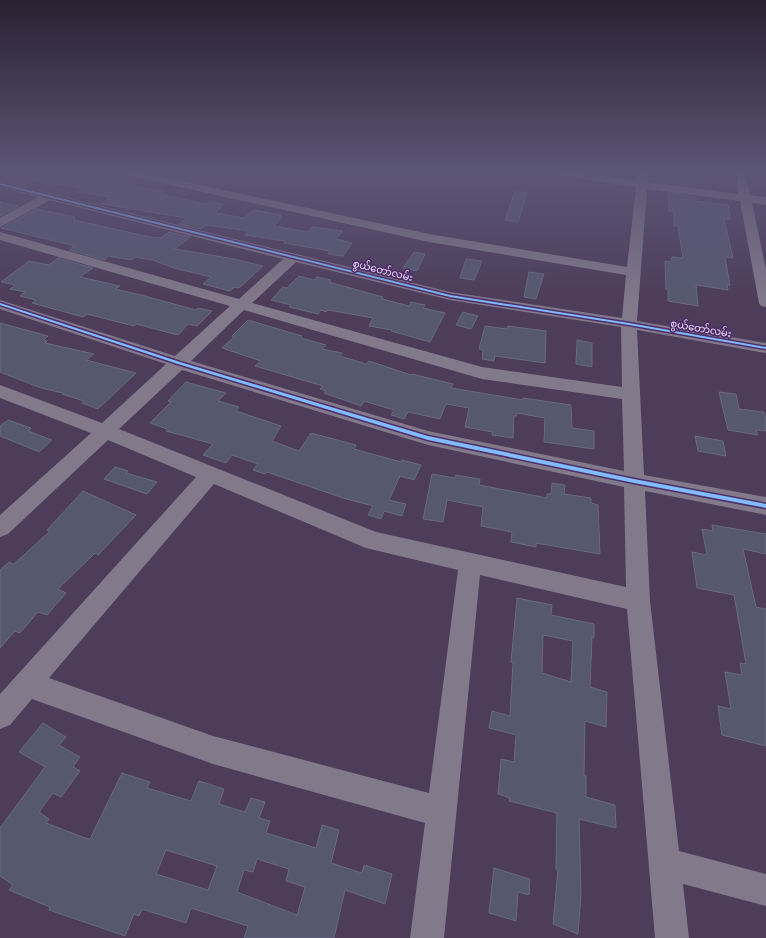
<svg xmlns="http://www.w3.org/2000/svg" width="766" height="938" viewBox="0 0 766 938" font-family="'Alegreya Sans','Noto Sans Myanmar',sans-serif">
	<rect width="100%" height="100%" fill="#4d3c5a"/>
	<path fill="#565870" stroke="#686982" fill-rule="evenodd" d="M 48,171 L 76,171 L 129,179 L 122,184 L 164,191 L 160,194 L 205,204 L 207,202 L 224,204 L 215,213 L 244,218 L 254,210 L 281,215 L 279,217 L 282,217 L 274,226 L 308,232 L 312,227 L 343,231 L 336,239 L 352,243 L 343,256 L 328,254 L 330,251 L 284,243 L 285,241 L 245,235 L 248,231 L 206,225 L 201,229 L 179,224 L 187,218 L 101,204 L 110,197 L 78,192 L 84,188 L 29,180 Z
		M 649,171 L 691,171 L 693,172 L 695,187 L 650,180 Z
		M 515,191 L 527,193 L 518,222 L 505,220 Z
		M 668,193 L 696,197 L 696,201 L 728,205 L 730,219 L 724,219 L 733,258 L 725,257 L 730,285 L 727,285 L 728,290 L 696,285 L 698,306 L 668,301 L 668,290 L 666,289 L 665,261 L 671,262 L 672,257 L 683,258 L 678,226 L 674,226 L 674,212 L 669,211 Z
		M 0,202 L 19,206 L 0,216 Z
		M 36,209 L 75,217 L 74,220 L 150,237 L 161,238 L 169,232 L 190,237 L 175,249 L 234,259 L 263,266 L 239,288 L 234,287 L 230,291 L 203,284 L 211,277 L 174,268 L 153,260 L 135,257 L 131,260 L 109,256 L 104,260 L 69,250 L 75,246 L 1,228 Z
		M 414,252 L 425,254 L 417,271 L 403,268 Z
		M 58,258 L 93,268 L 80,277 L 120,286 L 115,289 L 141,295 L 196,310 L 198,308 L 212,311 L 197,326 L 188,324 L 178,335 L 136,324 L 134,326 L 87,314 L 83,317 L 32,303 L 36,300 L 20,296 L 25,292 L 10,289 L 15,285 L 1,282 L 29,261 L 49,265 Z
		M 466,259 L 482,261 L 474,280 L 460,278 Z
		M 529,272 L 544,274 L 536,299 L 524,297 Z
		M 299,276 L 314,280 L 317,277 L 331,280 L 329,282 L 383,297 L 382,299 L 409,306 L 411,302 L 425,305 L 423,308 L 445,313 L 430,342 L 391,331 L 392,330 L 369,326 L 373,318 L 328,310 L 326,312 L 321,310 L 318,314 L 289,307 L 291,305 L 271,300 L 283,287 L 287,288 Z
		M 463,312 L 478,316 L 471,329 L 456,325 Z
		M 248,320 L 302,336 L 301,338 L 326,345 L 322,349 L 342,353 L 340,356 L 366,364 L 369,361 L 411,375 L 412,374 L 453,384 L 451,388 L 523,400 L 523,398 L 571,405 L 572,428 L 594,431 L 594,449 L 544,442 L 545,418 L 517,413 L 516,416 L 514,416 L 513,438 L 492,435 L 493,432 L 465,427 L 469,408 L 446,404 L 440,419 L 408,412 L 404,419 L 391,415 L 394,410 L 364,401 L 361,406 L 341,399 L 324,393 L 326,391 L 320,389 L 323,386 L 255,366 L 261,361 L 222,348 L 234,337 L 232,336 Z
		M 0,323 L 48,336 L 44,340 L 47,341 L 45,343 L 94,354 L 86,360 L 136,373 L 98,409 L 82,403 L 84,401 L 62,394 L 63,393 L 41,388 L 0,372 Z
		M 485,326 L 507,329 L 508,326 L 546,331 L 545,363 L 495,356 L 494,361 L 482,359 L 483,350 L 479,349 Z
		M 577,340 L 592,343 L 592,367 L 576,364 Z
		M 186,382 L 226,393 L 218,401 L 239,407 L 236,411 L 281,426 L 272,441 L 299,451 L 311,433 L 356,445 L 354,449 L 401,462 L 402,460 L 421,465 L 414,480 L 400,476 L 389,500 L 406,504 L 402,516 L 384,511 L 381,519 L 368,515 L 373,506 L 343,498 L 267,472 L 265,474 L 253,470 L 258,464 L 232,455 L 226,463 L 203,455 L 213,444 L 166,431 L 167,429 L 150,423 L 171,402 L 168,401 Z
		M 719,392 L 736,394 L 739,409 L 764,412 L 766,419 L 766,431 L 756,430 L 758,435 L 728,430 Z
		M 8,420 L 31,428 L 28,431 L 52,440 L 39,452 L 0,436 L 0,426 Z
		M 695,436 L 723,441 L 726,456 L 698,451 Z
		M 115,467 L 128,471 L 126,473 L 157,482 L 147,494 L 104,479 Z
		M 432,474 L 455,478 L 456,475 L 480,479 L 479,485 L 547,498 L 547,494 L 551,494 L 552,483 L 565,485 L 564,494 L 591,498 L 591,503 L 598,505 L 600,554 L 536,543 L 536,547 L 511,542 L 512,532 L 481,526 L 483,507 L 447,500 L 443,522 L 423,519 Z
		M 83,491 L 136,515 L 98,555 L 95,553 L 58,589 L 66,593 L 47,615 L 38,612 L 20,633 L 15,631 L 0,648 L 0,570 L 9,562 L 14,564 L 50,531 L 47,530 Z
		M 712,525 L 766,534 L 766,554 L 743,549 L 756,607 L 766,609 L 766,746 L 722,735 L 718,706 L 731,709 L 725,672 L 742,675 L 740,663 L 746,664 L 734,595 L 697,588 L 692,552 L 707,555 L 702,529 L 713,531 Z
		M 517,598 L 552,605 L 551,615 L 594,624 L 594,638 L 592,637 L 590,687 L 607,692 L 606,727 L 585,721 L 584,776 L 586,776 L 586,797 L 615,805 L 616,828 L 579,819 L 581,894 L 578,934 L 553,924 L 558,869 L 556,869 L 557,813 L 509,801 L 510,798 L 498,794 L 501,759 L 514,762 L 516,735 L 489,728 L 492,711 L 510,716 L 513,663 L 511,662 ZM 543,635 L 573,641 L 571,682 L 542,673 Z
		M 43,723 L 66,737 L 59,745 L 80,757 L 73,767 L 80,771 L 61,797 L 53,793 L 39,812 L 49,819 L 46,823 L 85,838 L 90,839 L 122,773 L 150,782 L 147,788 L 191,801 L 199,781 L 224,789 L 219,804 L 245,812 L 251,798 L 265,802 L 259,818 L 270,821 L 266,833 L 316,848 L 322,825 L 339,830 L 331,863 L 362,873 L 364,865 L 392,874 L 385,904 L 345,890 L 334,938 L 244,938 L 248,926 L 191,908 L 186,923 L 142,909 L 139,916 L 134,914 L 125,936 L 49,910 L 50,907 L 9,890 L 13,885 L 0,876 L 0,828 L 45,767 L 19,752 ZM 166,850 L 217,866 L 208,890 L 156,874 ZM 257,859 L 289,869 L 286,881 L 305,887 L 297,915 L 237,892 L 244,870 L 253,872 Z
		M 494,868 L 530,879 L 529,895 L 518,892 L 516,921 L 489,913 Z"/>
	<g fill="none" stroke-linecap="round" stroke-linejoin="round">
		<path fill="#82798a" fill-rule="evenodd" d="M 116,171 L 135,171 L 429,234 L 627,267 L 636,187 L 550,174 L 546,173 L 545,171 L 570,171 L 636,181 L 638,171 L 648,171 L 648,182 L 738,194 L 736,171 L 746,171 L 750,195 L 766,197 L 766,205 L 752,203 L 766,269 L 766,307 L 761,306 L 759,303 L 740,201 L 647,189 L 637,321 L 766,343 L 766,353 L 637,330 L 644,475 L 766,497 L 766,515 L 645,491 L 650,601 L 679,851 L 766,874 L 766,906 L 683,884 L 689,938 L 655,938 L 627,609 L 480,575 L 444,938 L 410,938 L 425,823 L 213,764 L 32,699 L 10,725 L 0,729 L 0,694 L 196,477 L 108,440 L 8,534 L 0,537 L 0,515 L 91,433 L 0,398 L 0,385 L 102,423 L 166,364 L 0,309 L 0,300 L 175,356 L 230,306 L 0,240 L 0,232 L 239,299 L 283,259 L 50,200 L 0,227 L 0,218 L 38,197 L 0,187 L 0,181 L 450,292 L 622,318 L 626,275 L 429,242 L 121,174 L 117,173 ZM 296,262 L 450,300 L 621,327 L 622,387 L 482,367 L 252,303 ZM 244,310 L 482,379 L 622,399 L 624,471 L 428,431 L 191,361 ZM 182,370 L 428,445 L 624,487 L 626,587 L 376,532 L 119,429 ZM 214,484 L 366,548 L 458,570 L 429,793 L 213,736 L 49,678 Z"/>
		<g stroke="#4e2f67" stroke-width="3">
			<path id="cycleway" d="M 0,183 L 450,295 L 629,323 L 766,347 L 766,349 L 629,325 L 450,297 L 0,185 Z
				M 0,303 L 180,362 L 428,436 L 634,479 L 766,504 L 766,508 L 634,483 L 428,440 L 178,364 L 0,305 Z"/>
		</g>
		<use href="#cycleway" fill="#80bcff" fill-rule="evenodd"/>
	</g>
	<linearGradient id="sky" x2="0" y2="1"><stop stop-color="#2a2132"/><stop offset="0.57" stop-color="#5c5676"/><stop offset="1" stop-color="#5c5676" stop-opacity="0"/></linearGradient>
	<rect width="766" height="302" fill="url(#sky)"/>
	<g text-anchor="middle" stroke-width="3.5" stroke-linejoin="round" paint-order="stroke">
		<g font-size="10" fill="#ebdafc" stroke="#4e2f67">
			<text transform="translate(383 270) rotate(14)" y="4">စွယ်တော်လမ်း</text>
			<text transform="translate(701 328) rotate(10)" y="4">စွယ်တော်လမ်း</text>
		</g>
	</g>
</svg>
